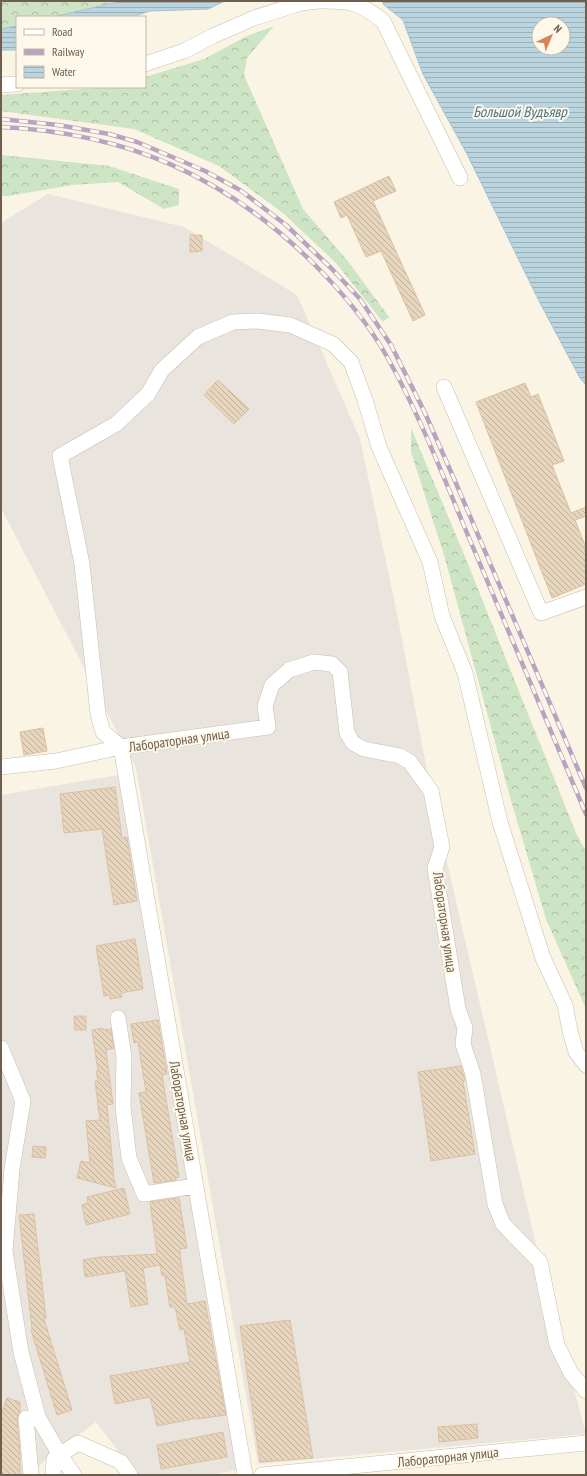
<svg xmlns="http://www.w3.org/2000/svg" width="587" height="1476" viewBox="0 0 587 1476" font-family="'PT Sans Narrow',sans-serif">
	<defs>
		<pattern id="forest-crowns" width="20" height="18" patternUnits="userSpaceOnUse"><rect width="20" height="18" fill="#cde5c4"/><path d="M2 6a3 3 0 1 1 6 0M12 15a3 3 0 1 1 6 0" fill="none" stroke="#abbda1"/></pattern>
		<pattern id="water-rules" width="6" height="5" patternUnits="userSpaceOnUse"><rect width="6" height="5" fill="#bbd5e0"/><path d="M0 2.5h6" fill="none" stroke="#9cb0b8"/></pattern>
		<pattern id="building-back-hatch" width="6" height="6" patternUnits="userSpaceOnUse"><rect width="6" height="6" fill="#e8d5bd"/><path d="M-1 5l2 2M0 0l6 6M5-1l2 2" fill="none" stroke="#c0b09c"/></pattern>
	</defs>
	<rect width="100%" height="100%" fill="#f9f4e4"/>
	<path fill="#e9e5de" d="M 48,194 L 184,227 L 297,295 L 360,439 L 398,618 L 433,802 L 540,1262 L 586,1434 L 258,1464 L 136,768 L 1,508 L 1,223 Z
		M 118,775 L 237,1470 L 212,1475 L 136,1475 L 96,1422 L 45,1460 L 31,1475 L 1,1475 L 1,795 Z"/>
	<path fill="url(#forest-crowns)" d="M 1,1 L 122,1 L 53,17 L 17,17 L 17,26 L 1,29 Z
		M 274,26 L 247,58 L 244,75 L 303,209 L 347,260 L 389,317 L 383,322 L 336,263 L 283,213 L 219,166 L 134,129 L 1,111 L 1,95 L 110,87 L 145,87 L 145,77 L 204,59 L 247,36 Z
		M 1,155 L 109,166 L 179,189 L 179,205 L 164,209 L 118,182 L 72,185 L 8,196 L 1,196 Z
		M 411,428 L 461,547 L 576,833 L 586,851 L 586,1009 L 546,919 L 510,797 L 444,555 L 411,452 Z"/>
	<path fill="url(#water-rules)" stroke="#a2c3d1" fill-rule="evenodd" d="M 122,1 L 225,1 L 208,9 L 150,11 L 131,17 L 53,17 Z
		M 382,1 L 586,1 L 586,385 L 580,378 L 539,301 L 467,154 L 423,74 L 403,20 L 384,5 ZM 539,24 L 563,24 L 563,48 L 539,48 Z
		M 17,26 L 17,50 L 1,50 L 1,29 Z"/>
	<path fill="url(#building-back-hatch)" stroke="#dcc0a1" d="M 389,176 L 396,191 L 373,201 L 425,315 L 413,321 L 381,251 L 366,257 L 347,215 L 341,218 L 334,202 Z
		M 190,235 L 202,235 L 202,251 L 190,252 Z
		M 218,380 L 249,409 L 234,424 L 204,395 Z
		M 525,383 L 531,397 L 538,394 L 564,461 L 552,465 L 571,513 L 586,507 L 586,516 L 575,520 L 586,548 L 586,584 L 552,598 L 476,402 Z
		M 43,728 L 47,751 L 24,755 L 20,732 Z
		M 115,787 L 122,838 L 127,837 L 137,901 L 114,905 L 102,829 L 64,833 L 60,794 Z
		M 135,939 L 143,989 L 121,993 L 122,997 L 110,999 L 110,995 L 104,996 L 96,946 Z
		M 74,1016 L 86,1016 L 86,1030 L 75,1030 Z
		M 158,1020 L 167,1074 L 162,1075 L 179,1177 L 176,1178 L 176,1180 L 154,1183 L 139,1093 L 146,1092 L 138,1042 L 134,1043 L 131,1024 Z
		M 103,1028 L 103,1030 L 111,1029 L 114,1048 L 106,1050 L 113,1104 L 107,1105 L 114,1179 L 116,1188 L 77,1178 L 81,1161 L 90,1163 L 86,1121 L 100,1120 L 95,1081 L 98,1081 L 96,1071 L 98,1071 L 92,1030 Z
		M 461,1066 L 465,1081 L 463,1081 L 475,1154 L 431,1161 L 418,1072 Z
		M 33,1146 L 46,1147 L 45,1158 L 32,1157 Z
		M 124,1188 L 130,1214 L 86,1225 L 82,1205 L 88,1203 L 87,1197 Z
		M 179,1198 L 187,1248 L 180,1249 L 181,1262 L 187,1304 L 205,1301 L 226,1415 L 198,1419 L 198,1418 L 157,1426 L 150,1397 L 115,1404 L 110,1376 L 190,1362 L 184,1329 L 180,1330 L 175,1307 L 170,1307 L 165,1275 L 162,1276 L 160,1265 L 143,1268 L 148,1304 L 131,1307 L 125,1271 L 85,1277 L 83,1260 L 100,1257 L 157,1254 L 150,1202 Z
		M 34,1214 L 46,1318 L 44,1319 L 72,1410 L 57,1415 L 31,1330 L 32,1329 L 19,1215 Z
		M 290,1320 L 313,1458 L 260,1462 L 240,1326 Z
		M 7,1398 L 20,1402 L 20,1412 L 17,1419 L 20,1454 L 20,1475 L 1,1475 L 1,1415 Z
		M 477,1424 L 478,1438 L 439,1442 L 438,1427 Z
		M 223,1432 L 227,1457 L 161,1469 L 157,1445 Z"/>
	<g fill="none" stroke-linecap="round" stroke-linejoin="round">
		<g stroke="#c8bdac" stroke-width="16">
			<path id="minor" d="M 324,1 C 352,1 360,3 383,21 L 460,178
				M 145,64 L 184,51 L 213,36 L 254,18 L 301,3 L 319,1
				M 1,85 L 17,84
				M 444,387 L 541,613 L 586,597
				M 121,747 L 103,732 L 98,714 L 82,564 L 60,456 L 116,424 L 148,394 L 162,370 L 198,337 L 233,322 L 258,321 L 290,325 L 333,344 L 351,362 L 365,400 L 379,447 L 430,562 L 442,616 L 465,673 L 500,822 L 543,958 L 565,1005 L 570,1031 L 576,1052 L 586,1065
				M 121,747 L 245,1475
				M 1,767 L 56,761 L 121,747 L 268,727 L 265,706 L 272,685 L 289,670 L 314,662 L 332,664 L 340,672 L 347,733 L 353,743 L 364,749 L 400,756 L 410,762 L 431,791 L 442,847 L 435,868 L 458,1009 L 465,1028 L 463,1044 L 473,1074 L 495,1204 L 503,1224 L 540,1262 L 557,1345 L 571,1373 L 586,1391
				M 118,1018 L 124,1057 L 123,1107 L 129,1158 L 144,1194 L 195,1186
				M 1,1048 L 23,1101 L 12,1169 L 5,1251 L 21,1352 L 38,1417 L 60,1455 L 74,1475
				M 26,1418 L 31,1475
				M 53,1475 L 54,1459 L 78,1443 L 121,1462 L 130,1475
				M 262,1475 L 586,1443"/>
		</g>
		<use href="#minor" stroke="#fff" stroke-width="15"/>
		<g stroke="#b8a4c1" stroke-width="4.5">
			<path id="rail" d="M 1,119 L 58,125 L 109,134 L 137,142 L 205,171 L 240,190 L 286,225 L 332,269 L 360,299 L 391,345 L 425,413 L 455,481 L 586,788
				M 1,127 C 126,133 224,175 314,264 C 341,291 366,320 386,355 C 420,415 445,481 472,545 C 510,634 548,724 586,814"/>
		</g>
		<use href="#rail" stroke="#fdf8e9" stroke-width="3" stroke-dasharray="9" stroke-linecap="butt"/>
	</g>
	<g text-anchor="middle" stroke-width="4" stroke-linejoin="round" paint-order="stroke">
		<g font-size="14" fill="#6e5e4d" stroke="#fdf8e9">
			<text transform="translate(179 740) rotate(-8)" y="5">Лабораторная улица</text>
			<text transform="translate(445 922) rotate(82)" y="5">Лабораторная улица</text>
			<text transform="translate(183 1111) rotate(80)" y="5">Лабораторная улица</text>
			<text transform="translate(448 1457) rotate(-6)" y="5">Лабораторная улица</text>
		</g>
		<g font-size="15" font-style="italic" fill="#4c7486" stroke="#fdf8e9">
			<text x="520" y="117">Большой Вудъявр</text>
		</g>
	</g>
	<rect width="587" height="1476" fill="none" stroke="#6e5e4d" stroke-width="4"/>
	<rect x="16" y="16" width="130" height="72" fill="#fdf8e9" stroke="#c4baab"/>
	<rect x="24" y="29" width="20" height="6" fill="#ffffff" stroke="#c4baab"/>
	<text x="52" y="36" font-size="12" fill="#6e5e4d">Road</text>
	<rect x="24" y="49" width="20" height="6" fill="#b8a4c1" stroke="#c4baab"/>
	<text x="52" y="56" font-size="12" fill="#6e5e4d">Railway</text>
	<rect x="24" y="66" width="20" height="12" fill="url(#water-rules)" stroke="#c4baab"/>
	<text x="52" y="76" font-size="12" fill="#6e5e4d">Water</text>
	<g transform="translate(551 36) rotate(44)"><circle r="19" fill="#fdf8e9" stroke="#c4baab"/>
	<path d="M0-3L7 15L0 10L-7 15Z" fill="#d58557"/>
	<text y="-6" font-size="11" font-weight="bold" text-anchor="middle" fill="#6e5e4d">N</text>
	</g>
</svg>
